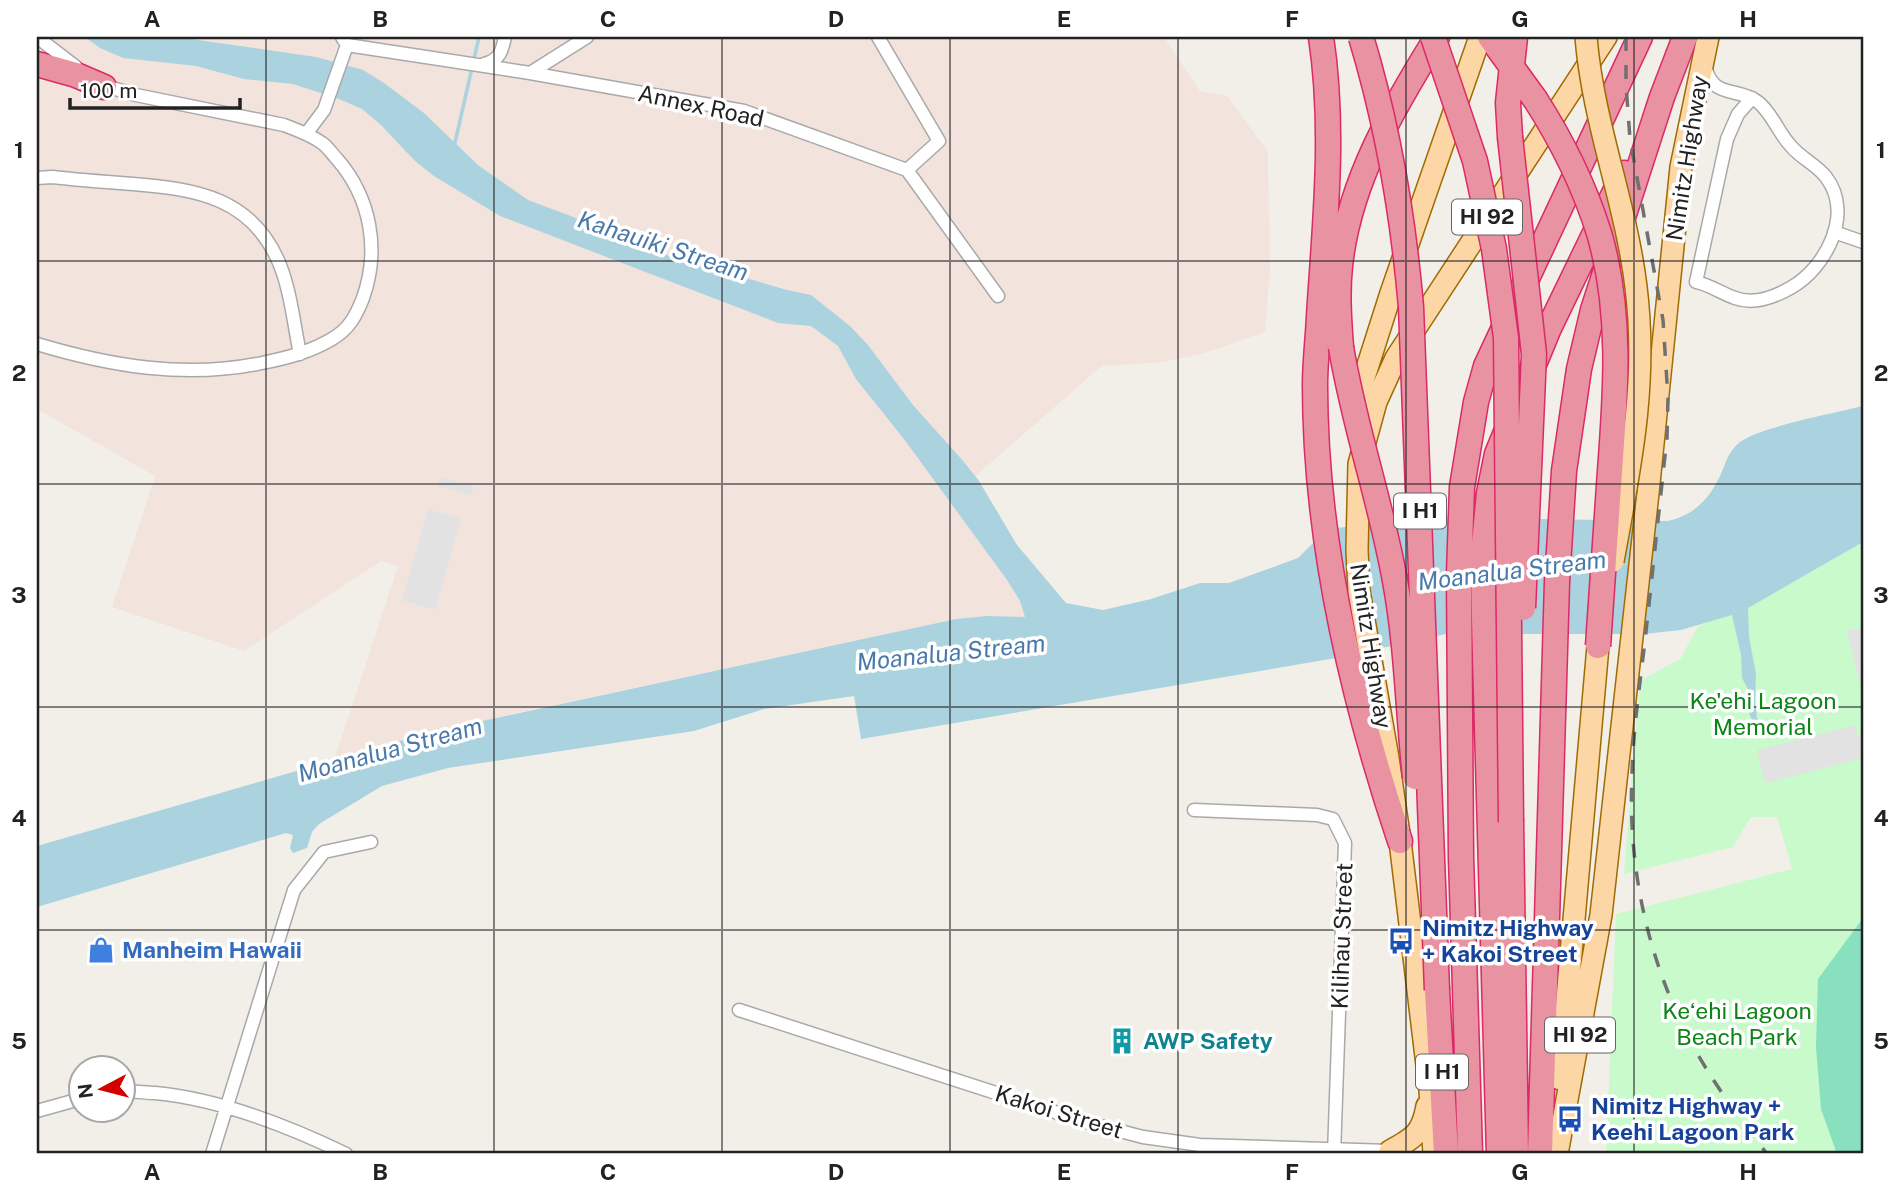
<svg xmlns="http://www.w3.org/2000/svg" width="1900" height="1191" viewBox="0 0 1900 1191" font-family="'Public Sans',sans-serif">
	<rect width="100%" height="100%" fill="#f2efe9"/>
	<path fill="#f3e3dd" d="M 37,37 L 1164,37 L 1200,91 L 1227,96 L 1268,152 L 1270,271 L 1265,332 L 1202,354 L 1163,362 L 1106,366 L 1104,364 L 949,499 L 1007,580 L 1020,601 L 1026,617 L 986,616 L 956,619 L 507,715 L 334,760 L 398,566 L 381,561 L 244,651 L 112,607 L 155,476 L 37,409 L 37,81 L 48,81 L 106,101 L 104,86 Z"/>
	<path fill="#c8facc" d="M 1863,542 L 1863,1154 L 1606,1154 L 1616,914 L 1792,869 L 1777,817 L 1751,817 L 1733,847 L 1624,874 L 1640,681 L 1681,658 L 1698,626 L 1748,608 Z"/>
	<path fill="#88e0be" d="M 1863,918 L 1863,1154 L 1837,1154 L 1821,1109 L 1816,1047 L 1818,979 Z"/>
	<path fill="#e2e2e2" d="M 441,477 L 474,487 L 471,496 L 438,486 Z
		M 428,509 L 461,519 L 435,610 L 402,600 Z
		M 1863,628 L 1863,684 L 1860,684 L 1847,631 Z
		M 1855,725 L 1858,737 L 1861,737 L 1863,758 L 1765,783 L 1757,750 Z"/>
	<path fill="#aad3df" d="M 85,37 L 177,37 L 316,57 L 363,70 L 384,83 L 424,113 L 478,165 L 528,200 L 576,218 L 598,230 L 645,249 L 787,290 L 811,295 L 850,326 L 868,345 L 913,405 L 964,462 L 979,481 L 1017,545 L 1066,603 L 1103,610 L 1151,599 L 1200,583 L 1229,583 L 1298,558 L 1326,530 L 1406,517 L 1668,521 C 1697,514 1712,496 1723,469 C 1727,458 1731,449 1740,442 C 1760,427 1835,413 1863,406 L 1863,542 L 1748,608 L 1749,637 L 1756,674 L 1755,703 L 1760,738 L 1749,713 L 1750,693 L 1742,678 L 1741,655 L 1732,615 L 1681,630 L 1644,634 L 1446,634 L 1336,658 L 861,739 L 854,696 L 764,709 L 694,731 L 448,768 L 382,786 L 319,824 L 312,832 L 307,848 L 293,853 L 290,848 L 293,835 L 286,833 L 37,907 L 37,846 L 431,732 L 956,619 L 986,616 L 1025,617 L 1020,601 L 1007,580 L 904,439 L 856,379 L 838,346 L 811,326 L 778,323 L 500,216 L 434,176 L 415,161 L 381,125 L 362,109 L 339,99 L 293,84 L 244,79 L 196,66 L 123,58 L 100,48 Z"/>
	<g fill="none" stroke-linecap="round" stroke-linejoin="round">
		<path stroke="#aad3df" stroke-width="3.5" d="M 454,147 L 479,37"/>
		<g stroke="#a9a9a9" stroke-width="15">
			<path id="minor" d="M 37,37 L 76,67
				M 342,37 L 347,45 L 530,73 L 744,111 L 907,170 L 998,296
				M 878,37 L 939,141 L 907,170
				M 484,64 C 500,60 502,51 505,37
				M 1705,65 C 1712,100 1737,86 1758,102 C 1772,113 1778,132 1790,145 C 1800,158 1816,164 1826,177 C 1854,214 1826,267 1792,287 C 1775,297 1754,305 1735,298 C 1721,293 1710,285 1696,282 L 1727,139 L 1738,114 L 1752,98
				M 530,73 L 587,37
				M 306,134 L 324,110 L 347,45
				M 37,178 L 52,177 C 79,180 106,182 133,184 C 197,189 253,198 280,265 C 291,293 294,325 300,354
				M 1834,232 L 1863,242
				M 37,344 C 110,366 186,379 262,363 C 287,358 310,352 332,339 C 349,329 356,316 363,298 C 380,250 371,198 337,159 C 332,154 328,147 322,143 C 311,135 297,130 284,125 L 136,95 L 102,85
				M 1194,810 L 1317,815 L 1333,819 L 1345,843 L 1334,1154
				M 739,1010 L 1089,1123 L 1143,1137 L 1200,1145 L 1390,1151
				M 122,1092 C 133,1090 144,1093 155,1093 C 221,1099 288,1126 346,1154
				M 37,1111 L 80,1099
				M 212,1154 L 294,890 L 324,852 L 371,842"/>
		</g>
		<g stroke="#a06b00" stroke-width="24">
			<path id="primary" d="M 1356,412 L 1360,390 L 1391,293 L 1480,37
				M 1560,1079 L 1598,646
				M 1390,1151 C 1414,1138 1422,1134 1427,1106
				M 1434,1154 L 1430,1090 L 1400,841 L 1388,758 L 1359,591 L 1357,550 L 1359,464 L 1376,402 L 1396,358 L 1606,37
				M 1557,1154 L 1601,915 L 1648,493 L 1681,167 L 1708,37"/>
		</g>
		<g stroke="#dc2a67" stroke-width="27">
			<path id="motorway" d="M 1321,37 C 1335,129 1325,223 1319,316 C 1318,339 1315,362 1315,385 C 1315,540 1351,695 1400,841
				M 1490,37 L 1535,99
				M 37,64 L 76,75 L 104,87
				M 1510,137 L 1508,103 L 1515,37
				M 1341,347 C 1339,320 1337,293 1340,266 C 1349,181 1393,108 1437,37
				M 1511,822 L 1516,1154
				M 1437,990 L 1446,1154
				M 1470,1154 L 1461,856 L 1459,574 L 1462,487 L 1476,402 L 1486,366 L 1640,37
				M 1499,1154 L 1484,619 L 1483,554 L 1489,493 L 1497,454 L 1549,328 L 1624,173
				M 1540,1154 L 1557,582 L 1564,471 L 1579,369 L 1593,310 L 1662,97 L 1685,37"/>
		</g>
		<use href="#minor" stroke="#fff" stroke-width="12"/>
		<use href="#primary" stroke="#fcd6a4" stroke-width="21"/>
		<use href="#motorway" stroke="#e892a2" stroke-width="24"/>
		<path stroke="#707070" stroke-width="3.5" stroke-dasharray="14 14" stroke-linecap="butt" d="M 1626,37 L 1626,85 L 1630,139 L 1663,320 L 1668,398 L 1667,438 C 1659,509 1652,579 1644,649 C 1639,691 1633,733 1632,775 C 1628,861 1645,948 1683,1026 C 1705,1073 1736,1113 1767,1154"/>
		<g stroke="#a06b00" stroke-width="24" stroke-linecap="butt">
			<path id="primary-bridge" d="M 1586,37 C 1593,123 1626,203 1636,287 C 1648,383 1630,468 1613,561"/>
		</g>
		<g stroke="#dc2a67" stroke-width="27" stroke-linecap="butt">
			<path id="motorway-bridge" d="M 1361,37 C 1388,126 1403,215 1411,307 L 1437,990
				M 1433,37 L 1475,161 L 1494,249 L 1506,338 L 1511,822
				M 1535,99 C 1562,141 1584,185 1599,233 C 1622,311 1616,392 1610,471 C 1606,529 1602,588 1598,646
				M 1510,137 L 1534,354 L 1523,608
				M 1341,347 C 1354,426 1381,502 1395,581 C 1407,645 1408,712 1415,777"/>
		</g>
		<use href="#primary-bridge" stroke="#fcd6a4" stroke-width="21"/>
		<use href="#motorway-bridge" stroke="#e892a2" stroke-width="24"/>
	</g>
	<path fill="none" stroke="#222" stroke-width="2" stroke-opacity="0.55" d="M 266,37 L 266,1154M 494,37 L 494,1154M 722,37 L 722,1154M 950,37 L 950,1154M 1178,37 L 1178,1154M 1406,37 L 1406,1154M 1634,37 L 1634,1154M 37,261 L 1863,261M 37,484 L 1863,484M 37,707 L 1863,707M 37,930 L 1863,930"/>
	<defs>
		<g id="bus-bare" transform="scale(2.1)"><path d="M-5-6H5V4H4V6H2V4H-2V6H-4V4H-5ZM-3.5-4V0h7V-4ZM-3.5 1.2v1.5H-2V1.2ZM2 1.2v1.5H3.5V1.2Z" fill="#1a4fb4" stroke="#fff" stroke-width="2.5" paint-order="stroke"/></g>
		<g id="shop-bare" transform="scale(2.1)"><path d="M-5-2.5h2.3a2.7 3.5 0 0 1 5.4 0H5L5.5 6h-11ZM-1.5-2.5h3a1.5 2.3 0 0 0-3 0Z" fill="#3f7fe0" stroke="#fff" stroke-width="2.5" paint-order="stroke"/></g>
		<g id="building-bare" transform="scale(2.1)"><path d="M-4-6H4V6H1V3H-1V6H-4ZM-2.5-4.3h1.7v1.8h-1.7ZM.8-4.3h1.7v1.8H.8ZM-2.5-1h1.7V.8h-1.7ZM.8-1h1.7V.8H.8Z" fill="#0f9aa8" stroke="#fff" stroke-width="2.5" paint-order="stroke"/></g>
	</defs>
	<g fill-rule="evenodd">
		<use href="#bus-bare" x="1401" y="941"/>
		<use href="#shop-bare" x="101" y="950"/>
		<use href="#building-bare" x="1122" y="1041"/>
		<use href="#bus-bare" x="1570" y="1119"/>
	</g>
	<g text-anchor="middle" stroke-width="7" stroke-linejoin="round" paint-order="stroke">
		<g fill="#fff" stroke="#646464" stroke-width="2">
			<rect x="1452" y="199.5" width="70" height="35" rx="5"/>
			<rect x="1394" y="493.5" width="52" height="35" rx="5"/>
			<rect x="1545" y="1017.5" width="70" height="35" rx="5"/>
			<rect x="1416" y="1054.5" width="52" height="35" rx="5"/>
		</g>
		<g font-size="21" font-weight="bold" fill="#222">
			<text x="1487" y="224">HI 92</text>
			<text x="1420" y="518">I H1</text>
			<text x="1580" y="1042">HI 92</text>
			<text x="1442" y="1079">I H1</text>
		</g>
		<g font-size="23" fill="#222" stroke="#fff">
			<text transform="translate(701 106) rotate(12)" y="8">Annex Road</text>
			<text transform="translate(1687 158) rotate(-81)" y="8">Nimitz Highway</text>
			<text transform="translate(1371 646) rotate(81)" y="8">Nimitz Highway</text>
			<text transform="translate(1342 936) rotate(-88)" y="8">Kilihau Street</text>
			<text transform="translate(1059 1112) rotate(17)" y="8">Kakoi Street</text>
		</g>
		<g font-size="23" fill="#0c8416" stroke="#fff">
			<text x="1763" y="709">Ke'ehi Lagoon<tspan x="1763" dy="26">Memorial</tspan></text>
			<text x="1737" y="1019">Keʻehi Lagoon<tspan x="1737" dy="26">Beach Park</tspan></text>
		</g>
		<g font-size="23" font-weight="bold" fill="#164399" stroke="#fff" text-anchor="start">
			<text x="1422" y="936">Nimitz Highway<tspan x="1422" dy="26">+ Kakoi Street</tspan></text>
			<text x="1591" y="1114">Nimitz Highway +<tspan x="1591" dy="26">Keehi Lagoon Park</tspan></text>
		</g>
		<g font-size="23" font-weight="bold" fill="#366cbe" stroke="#fff" text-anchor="start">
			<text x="122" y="958">Manheim Hawaii</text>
		</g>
		<g font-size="23" font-weight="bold" fill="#0d838f" stroke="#fff" text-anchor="start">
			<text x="1143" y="1049">AWP Safety</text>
		</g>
		<g font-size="24" font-style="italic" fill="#4a7aab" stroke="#fff">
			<text transform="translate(663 246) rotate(18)" y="8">Kahauiki Stream</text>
			<text transform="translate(1512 571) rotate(-7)" y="8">Moanalua Stream</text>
			<text transform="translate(951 653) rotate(-6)" y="8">Moanalua Stream</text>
			<text transform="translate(390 750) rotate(-15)" y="8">Moanalua Stream</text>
		</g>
	</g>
	<rect width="1900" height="1191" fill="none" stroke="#ffffff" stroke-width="77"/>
	<g transform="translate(102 1089) rotate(263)"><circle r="33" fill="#ffffff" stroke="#a7a7a7" stroke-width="2"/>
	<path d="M0-5L12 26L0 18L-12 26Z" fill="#d40000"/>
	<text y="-10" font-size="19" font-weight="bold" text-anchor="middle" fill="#222222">N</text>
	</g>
	<path d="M70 98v10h170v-10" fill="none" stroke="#222222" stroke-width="3.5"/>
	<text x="80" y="98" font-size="21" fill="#222222" stroke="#ffffff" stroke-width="5" paint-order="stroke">100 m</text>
	<rect x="38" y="38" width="1824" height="1114" fill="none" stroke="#222" stroke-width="2.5"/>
	<g font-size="23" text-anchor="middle" font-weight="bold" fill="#222">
		<text x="152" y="27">A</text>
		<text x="380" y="27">B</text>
		<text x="608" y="27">C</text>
		<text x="836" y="27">D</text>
		<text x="1064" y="27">E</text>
		<text x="1292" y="27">F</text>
		<text x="1520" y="27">G</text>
		<text x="1748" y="27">H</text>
		<text x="19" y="158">1</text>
		<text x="1881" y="158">1</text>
		<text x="19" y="381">2</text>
		<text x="1881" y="381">2</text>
		<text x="19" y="603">3</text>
		<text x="1881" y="603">3</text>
		<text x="19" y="826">4</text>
		<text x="1881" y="826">4</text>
		<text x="19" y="1049">5</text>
		<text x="1881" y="1049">5</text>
		<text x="152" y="1180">A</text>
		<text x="380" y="1180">B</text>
		<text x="608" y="1180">C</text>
		<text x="836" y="1180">D</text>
		<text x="1064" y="1180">E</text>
		<text x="1292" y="1180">F</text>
		<text x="1520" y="1180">G</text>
		<text x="1748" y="1180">H</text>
	</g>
</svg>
